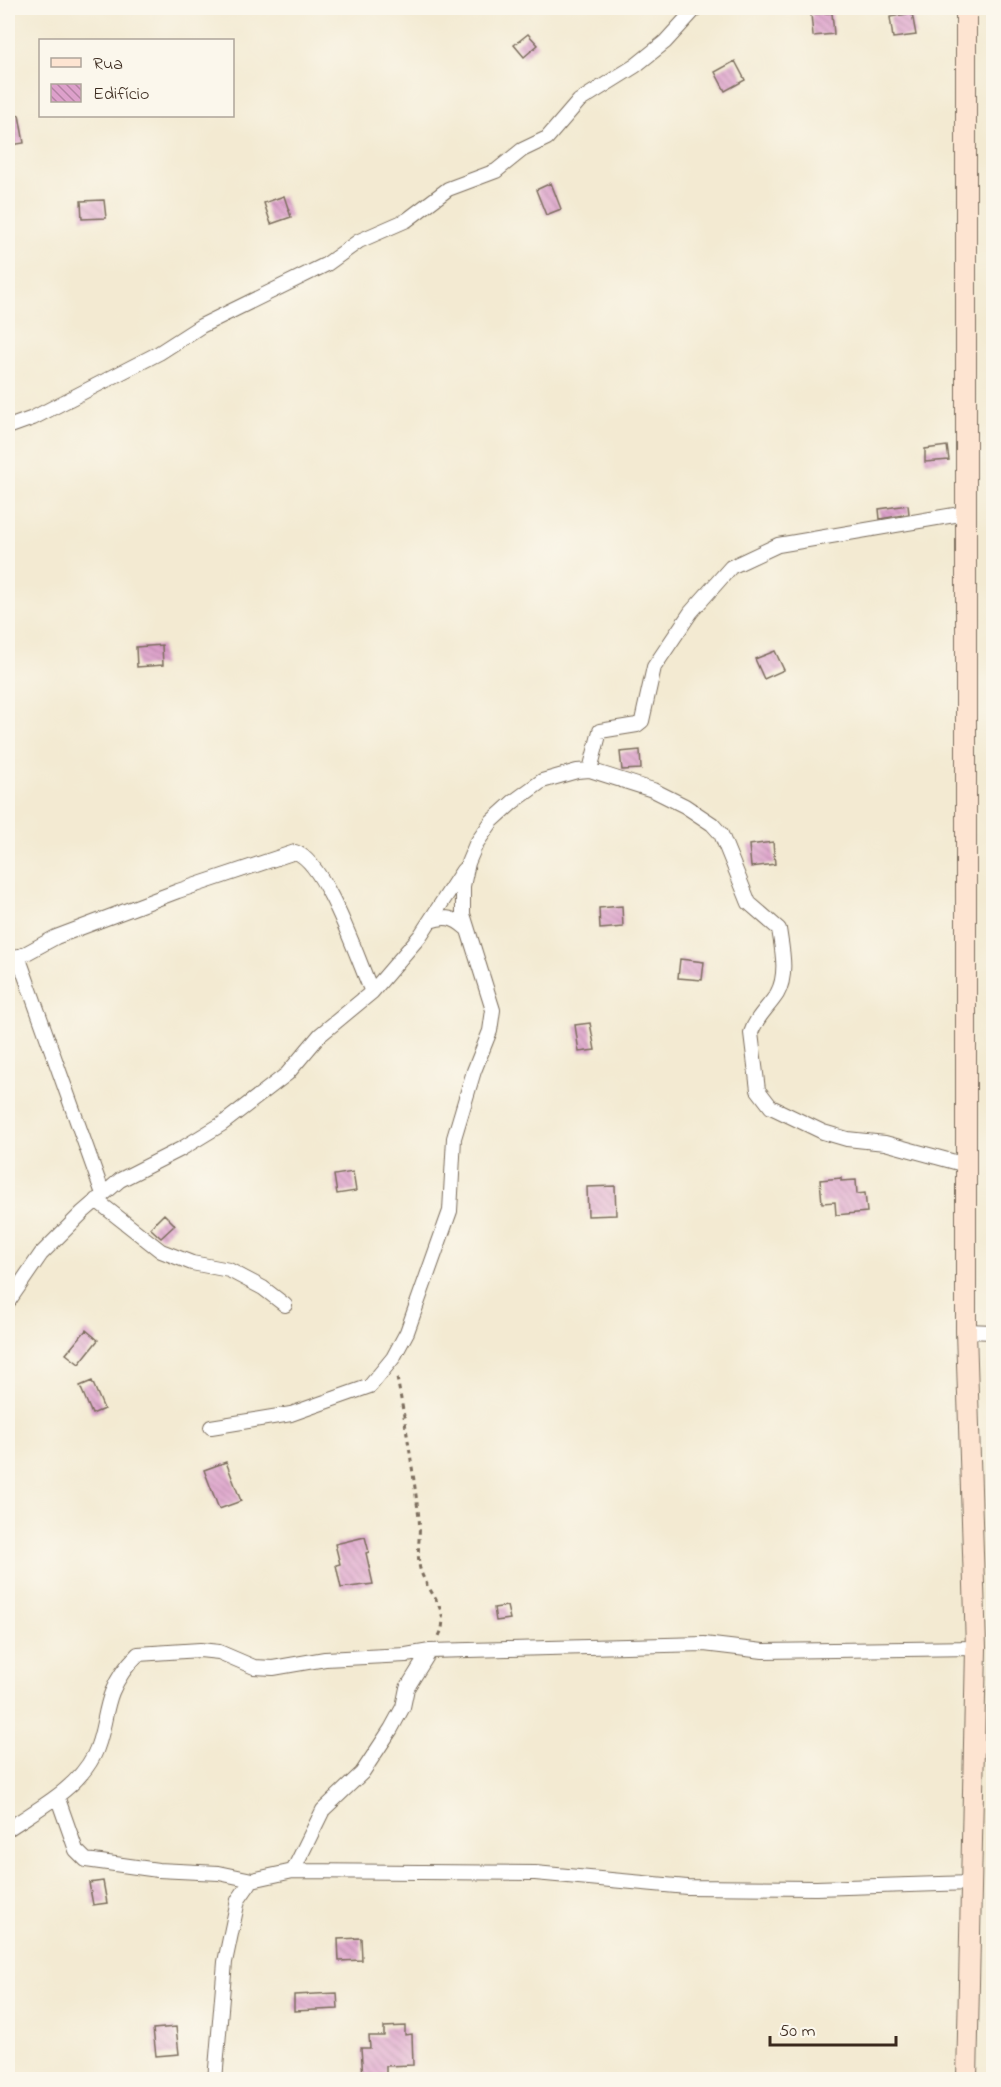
<svg xmlns="http://www.w3.org/2000/svg" width="1001" height="2087" viewBox="0 0 1001 2087" font-family="'Indie Flower',sans-serif">
	<defs>
		<pattern id="building-back-hatch" width="6" height="6" patternUnits="userSpaceOnUse" patternTransform="scale(1.5)"><rect width="6" height="6" fill="#dda0cb"/><path d="M-1 5l2 2M0 0l6 6M5-1l2 2" fill="none" stroke="#b483a4"/></pattern>
	</defs>
	<rect width="100%" height="100%" fill="#fbf7ec"/>
	<filter id="ink" filterUnits="userSpaceOnUse"><feTurbulence type="fractalNoise" baseFrequency=".0167" numOctaves="2"/><feDisplacementMap in="SourceGraphic" scale="12" xChannelSelector="R" yChannelSelector="G"/><feConvolveMatrix kernelMatrix="1 2 1 2 8 2 1 2 1" color-interpolation-filters="sRGB"/></filter>
	<filter id="wash" filterUnits="userSpaceOnUse"><feTurbulence type="fractalNoise" baseFrequency=".008" numOctaves="4" result="noise"/><feDisplacementMap in="SourceGraphic" scale="24" xChannelSelector="R" yChannelSelector="G"/><feGaussianBlur stdDeviation="1.35" result="paint"/><feColorMatrix in="noise" values="0 0 0 0 0 0 0 0 0 0 0 0 0 0 0 0 0 1.4 0 .05"/><feComposite in="paint" operator="in"/></filter>
	<g filter="url(#wash)">
		<rect width="100%" height="100%" fill="#f3ead2"/>
		<g id="blocks">
			<path fill="url(#building-back-hatch)" d="M 832,13 L 834,34 L 813,36 L 811,14 Z
				M 912,13 L 916,35 L 893,38 L 890,17 Z
				M 528,34 L 538,45 L 524,57 L 514,45 Z
				M 735,61 L 745,80 L 725,91 L 715,72 Z
				M 19,115 L 24,143 L 11,145 L 8,134 L 8,117 Z
				M 551,183 L 561,209 L 546,215 L 536,190 Z
				M 284,196 L 291,217 L 271,224 L 264,203 Z
				M 104,200 L 106,218 L 82,219 L 81,201 Z
				M 947,446 L 949,460 L 925,462 L 925,449 Z
				M 908,505 L 909,514 L 880,519 L 879,509 Z
				M 162,645 L 163,665 L 137,667 L 136,647 Z
				M 775,651 L 784,670 L 764,679 L 755,659 Z
				M 640,750 L 641,769 L 622,770 L 620,752 Z
				M 773,842 L 775,864 L 751,867 L 749,845 Z
				M 622,906 L 623,927 L 600,929 L 599,908 Z
				M 680,959 L 704,962 L 702,980 L 678,978 Z
				M 590,1023 L 595,1050 L 579,1052 L 575,1025 Z
				M 353,1172 L 356,1191 L 337,1194 L 334,1175 Z
				M 841,1178 L 841,1181 L 856,1180 L 857,1194 L 865,1193 L 867,1212 L 836,1215 L 835,1202 L 822,1203 L 820,1180 Z
				M 615,1186 L 616,1215 L 588,1216 L 587,1187 Z
				M 164,1214 L 175,1225 L 161,1238 L 150,1228 Z
				M 86,1330 L 98,1340 L 79,1364 L 66,1354 Z
				M 92,1381 L 104,1409 L 92,1414 L 80,1386 Z
				M 226,1462 L 241,1501 L 219,1509 L 204,1470 Z
				M 365,1537 L 369,1552 L 366,1553 L 373,1584 L 341,1588 L 336,1565 L 340,1564 L 335,1544 Z
				M 507,1606 L 510,1619 L 496,1621 L 494,1608 Z
				M 103,1881 L 107,1903 L 93,1905 L 89,1883 Z
				M 361,1938 L 362,1960 L 339,1961 L 338,1939 Z
				M 337,1993 L 338,2009 L 294,2011 L 294,1995 Z
				M 405,2026 L 405,2035 L 412,2034 L 413,2065 L 386,2066 L 386,2076 L 363,2077 L 361,2048 L 370,2048 L 369,2036 L 384,2036 L 384,2027 Z
				M 176,2027 L 179,2054 L 156,2056 L 153,2029 Z"/>
		</g>
	</g>
	<g filter="url(#ink)">
		<use href="#blocks" fill-opacity="0" stroke="#7b6d5d" stroke-width="1.5"/>
		<g fill="none" stroke-linecap="round" stroke-linejoin="round">
			<g stroke="#7b6d5d" stroke-width="16">
				<path id="street" d="M 8,427 L 33,418 L 159,353 L 201,326 L 327,264 L 359,241 L 407,220 L 448,189 L 496,171 L 522,150 L 547,138 L 579,101 L 635,66 L 665,42 L 696,8
					M 590,770 L 600,731 L 637,725 L 642,721 L 654,667 L 691,612 L 731,567 L 778,545 L 966,513
					M 430,921 C 446,915 454,918 466,928
					M 18,956 L 103,1194
					M 8,963 L 56,937 L 178,891 L 295,852 C 326,862 358,961 372,992
					M 96,1200 L 161,1251 L 192,1263 L 229,1270 L 263,1288 L 285,1305
					M 8,1302 L 41,1254 L 83,1212 L 120,1180 L 181,1149 L 222,1124 L 287,1074 L 320,1035 L 372,992 L 420,936 L 463,870
					M 966,1331 L 994,1332
					M 211,1427 L 291,1414 L 370,1386 L 393,1358 L 407,1332 L 450,1211 L 454,1138 L 474,1071 L 490,1031 L 493,1010 L 463,914 L 463,886 L 468,863 L 476,844 L 492,821 L 513,802 L 542,781 L 577,771 L 590,770 L 653,790 L 685,806 L 712,824 L 721,834 L 749,903 L 779,929 C 782,949 788,975 777,994 C 768,1008 756,1017 751,1033 L 758,1090 L 771,1107 L 823,1132 L 847,1139 L 885,1143 L 966,1165
					M 57,1796 L 76,1850 L 86,1860 L 158,1870 L 219,1873 L 252,1880
					M 8,1829 C 39,1808 77,1789 94,1755 C 104,1736 104,1712 112,1692 C 118,1677 127,1665 138,1654 L 200,1650 L 219,1652 L 254,1667 L 273,1668 L 325,1659 L 406,1655 L 430,1651
					M 293,1871 L 535,1873 L 687,1887 L 816,1888 L 971,1883
					M 215,2080 L 225,1962 L 238,1900 L 252,1880 L 293,1871 L 323,1810 L 362,1773 L 391,1729 L 403,1707 L 407,1688 L 430,1651 L 704,1644 L 763,1651 L 976,1648"/>
			</g>
			<g stroke="#7b6d5d" stroke-width="22">
				<path id="secondary" d="M 966,8 L 966,1331 L 976,1648 L 967,2080"/>
			</g>
			<path stroke="#7b6d5d" stroke-width="3" stroke-dasharray="4.5 4.5" stroke-linecap="butt" d="M 397,1378 C 406,1424 413,1471 419,1518 C 421,1534 416,1553 420,1569 C 427,1592 452,1611 439,1636"/>
			<use href="#street" stroke="#fff" stroke-width="14"/>
			<use href="#secondary" stroke="#fde4d1" stroke-width="20"/>
		</g>
	</g>
	<rect width="1001" height="2087" fill="none" stroke="#fbf7ec" stroke-width="30"/>
	<rect x="39" y="39" width="195" height="78" fill="#fbf7ec" stroke="#aea59a" stroke-width="1.5"/>
	<rect x="51" y="58" width="30" height="9" fill="#fde4d1" stroke="#aea59a" stroke-width="1.5"/>
	<text x="93" y="69" font-size="18" fill="#3b2a1e">Rua</text>
	<rect x="51" y="84" width="30" height="18" fill="url(#building-back-hatch)" stroke="#aea59a" stroke-width="1.5"/>
	<text x="93" y="99" font-size="18" fill="#3b2a1e">Edifício</text>
	<path d="M770 2036v9h126v-9" fill="none" stroke="#3b2a1e" stroke-width="3"/>
	<text x="779" y="2036" font-size="18" fill="#3b2a1e" stroke="#fbf7ec" stroke-width="4.5" paint-order="stroke">50 m</text>
</svg>
